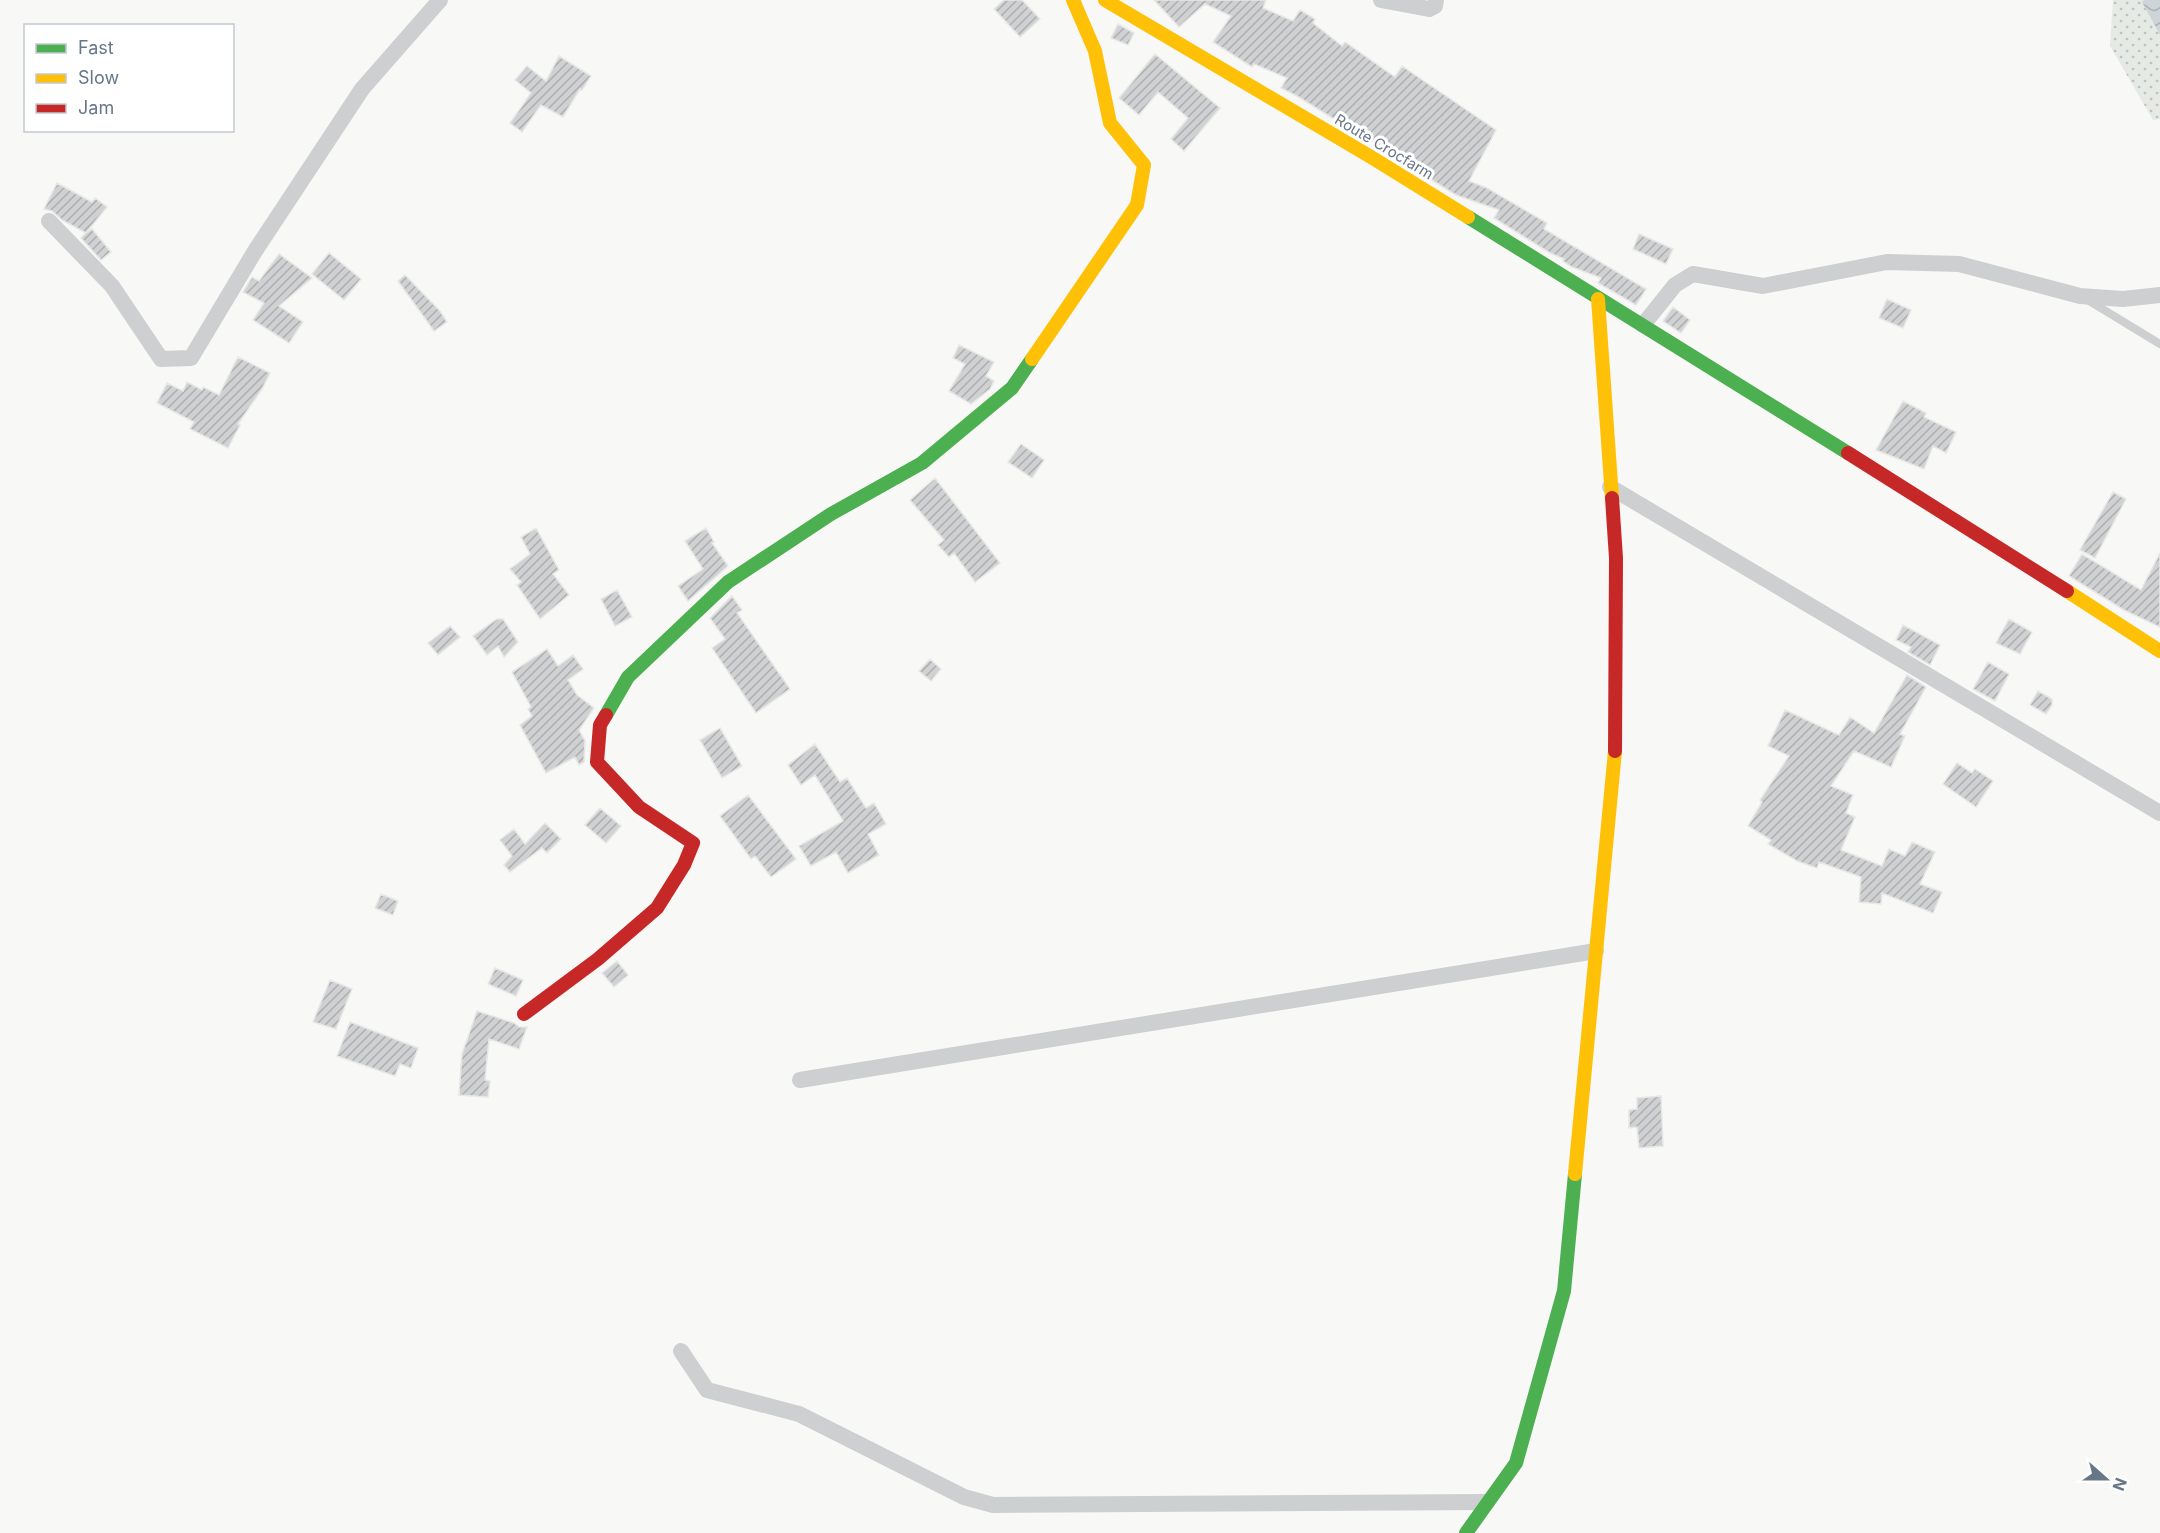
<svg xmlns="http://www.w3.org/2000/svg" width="2160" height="1533" viewBox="0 0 2160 1533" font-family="Inter,sans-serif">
	<defs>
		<pattern id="green-dots" width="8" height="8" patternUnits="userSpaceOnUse" patternTransform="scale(1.5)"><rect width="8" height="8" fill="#e6eae4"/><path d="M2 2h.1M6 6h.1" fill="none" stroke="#bec2bf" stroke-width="1.8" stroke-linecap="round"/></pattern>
		<pattern id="water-waves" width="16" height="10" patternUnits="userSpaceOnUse" patternTransform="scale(1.5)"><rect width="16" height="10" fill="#ced5d9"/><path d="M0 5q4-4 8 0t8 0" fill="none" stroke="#abb2b6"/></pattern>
		<pattern id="building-hatch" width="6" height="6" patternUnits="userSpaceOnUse" patternTransform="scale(1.5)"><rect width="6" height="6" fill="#d0d1d2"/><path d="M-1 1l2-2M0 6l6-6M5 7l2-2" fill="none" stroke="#adaeb0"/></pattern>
	</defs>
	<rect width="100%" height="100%" fill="#f8f8f7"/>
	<path fill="url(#green-dots)" d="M 2113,0 L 2144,0 L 2143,2 L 2160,35 L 2160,119 L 2153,120 L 2110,46 Z"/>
	<path fill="url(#water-waves)" d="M 2144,0 L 2160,0 L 2160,35 L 2142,2 Z"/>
	<path fill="url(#building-hatch)" stroke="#e7e7e6" stroke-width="1.5" d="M 1004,0 L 1022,0 L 1040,19 L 1020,37 L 994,9 Z
		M 1154,0 L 1266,0 L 1263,8 L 1293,21 L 1300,10 L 1315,19 L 1313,23 L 1342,46 L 1345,42 L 1395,77 L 1402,66 L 1418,77 L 1496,130 L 1469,181 L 1487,188 L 1547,223 L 1544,229 L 1646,289 L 1636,305 L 1598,283 L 1601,278 L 1572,267 L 1563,261 L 1564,259 L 1550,253 L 1494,218 L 1499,210 L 1456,195 L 1297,96 L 1281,88 L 1287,78 L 1254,64 L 1252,67 L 1213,42 L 1231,16 L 1205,4 L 1179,27 Z
		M 1118,24 L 1134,33 L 1128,45 L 1111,38 Z
		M 1155,54 L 1220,108 L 1184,151 L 1171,139 L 1188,118 L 1158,92 L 1139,115 L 1119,98 Z
		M 559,56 L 591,76 L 582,90 L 580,89 L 563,117 L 541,105 L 522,132 L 510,123 L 531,93 L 515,80 L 527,66 L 546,81 Z
		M 57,183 L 92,202 L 95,198 L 107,207 L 86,233 L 92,229 L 111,252 L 101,260 L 81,238 L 86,233 L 62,220 L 52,211 L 44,209 Z
		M 1639,234 L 1673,249 L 1666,264 L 1633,249 Z
		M 329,253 L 361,279 L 344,300 L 312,274 Z
		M 279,254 L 312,278 L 279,306 L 303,322 L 289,343 L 253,320 L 264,303 L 243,292 L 252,277 L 259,281 Z
		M 405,275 L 440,311 L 447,322 L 434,331 L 398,281 Z
		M 1887,299 L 1911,310 L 1903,328 L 1879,318 Z
		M 1673,307 L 1690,320 L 1681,333 L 1663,321 Z
		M 959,345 L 994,362 L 986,376 L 994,381 L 990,389 L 971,404 L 949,391 L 965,364 L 953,358 Z
		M 238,357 L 270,373 L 262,389 L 238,424 L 240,425 L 228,448 L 190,429 L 194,422 L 157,403 L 167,383 L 183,391 L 187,382 L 202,390 L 203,387 L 219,395 Z
		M 1903,401 L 1926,413 L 1924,417 L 1956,432 L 1946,453 L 1933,446 L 1924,469 L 1876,450 Z
		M 1021,444 L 1044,460 L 1032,478 L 1008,462 Z
		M 935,478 L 1000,563 L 975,582 L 954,553 L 949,557 L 938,545 L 944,540 L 910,500 Z
		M 2113,492 L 2126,499 L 2095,558 L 2080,550 Z
		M 536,528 L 559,570 L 553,574 L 569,595 L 540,619 L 517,585 L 521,582 L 510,569 L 530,554 L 521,537 Z
		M 706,528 L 714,542 L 712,543 L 728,566 L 688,601 L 678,586 L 703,569 L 685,541 Z
		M 2160,553 L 2160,627 L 2124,610 L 2069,576 L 2082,554 L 2141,590 Z
		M 617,590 L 632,617 L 615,626 L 601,599 Z
		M 732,596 L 742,610 L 737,613 L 790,689 L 756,713 L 712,648 L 725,639 L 710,618 Z
		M 497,619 L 503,619 L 518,642 L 504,657 L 498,646 L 487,655 L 473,636 Z
		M 2009,619 L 2032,632 L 2020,654 L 1996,643 Z
		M 1903,625 L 1940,645 L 1930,665 L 1908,652 L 1911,647 L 1896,640 Z
		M 450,626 L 460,637 L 438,655 L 428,643 Z
		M 547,649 L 558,666 L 573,655 L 583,669 L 568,680 L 577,695 L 594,708 L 579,730 L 585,741 L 584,762 L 579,765 L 575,757 L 546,773 L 520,725 L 532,716 L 528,709 L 531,707 L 512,672 Z
		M 930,659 L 941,669 L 931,681 L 919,671 Z
		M 1988,662 L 2009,674 L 1995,701 L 1973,689 Z
		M 1907,675 L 1926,687 L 1900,734 L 1905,736 L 1891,767 L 1854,751 L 1831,786 L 1853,795 L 1846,813 L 1855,817 L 1841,850 L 1882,866 L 1889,849 L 1905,856 L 1912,842 L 1935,852 L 1920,884 L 1942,892 L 1933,913 L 1882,893 L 1881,904 L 1859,902 L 1861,877 L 1819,862 L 1817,868 L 1797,861 L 1768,844 L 1771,840 L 1748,826 L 1762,802 L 1760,800 L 1789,756 L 1768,746 L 1785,710 L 1839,735 L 1850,717 L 1874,733 Z
		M 2038,691 L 2052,699 L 2052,705 L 2046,714 L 2030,705 Z
		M 720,728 L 742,766 L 722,778 L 700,740 Z
		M 815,744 L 840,782 L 847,778 L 866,808 L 874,803 L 886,824 L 868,834 L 879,855 L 848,873 L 836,852 L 811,866 L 799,846 L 843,821 L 815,775 L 801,785 L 788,765 Z
		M 1957,763 L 1972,773 L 1975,769 L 1993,781 L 1976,807 L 1943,784 Z
		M 748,795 L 796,859 L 771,877 L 755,856 L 751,859 L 720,816 Z
		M 600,808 L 621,826 L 606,843 L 585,825 Z
		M 545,823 L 561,839 L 547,853 L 542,848 L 510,872 L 504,865 L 512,856 L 500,840 L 514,829 L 525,844 Z
		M 381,894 L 398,901 L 393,915 L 375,908 Z
		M 617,961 L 628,975 L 614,987 L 602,973 Z
		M 495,968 L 523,980 L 516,996 L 488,984 Z
		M 330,980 L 352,989 L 336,1029 L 313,1022 Z
		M 477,1011 L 514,1023 L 519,1027 L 527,1027 L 519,1049 L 489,1039 L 485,1080 L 490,1081 L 488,1097 L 459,1095 L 462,1054 Z
		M 350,1022 L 418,1048 L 411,1068 L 400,1064 L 395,1076 L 337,1056 Z
		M 1661,1096 L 1663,1146 L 1639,1148 L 1637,1127 L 1629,1128 L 1629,1110 L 1637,1109 L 1637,1098 Z"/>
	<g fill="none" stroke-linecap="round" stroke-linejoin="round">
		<path stroke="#cecfd0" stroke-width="8" d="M 2086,299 L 2160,344"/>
		<path stroke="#cecfd0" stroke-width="16" d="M 1381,0 L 1429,9 L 1435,6 L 1436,0
			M 49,221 L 112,286 L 161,359 L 191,358 L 255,251 L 362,89 L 440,0
			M 1643,325 L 1675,285 L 1693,274 L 1763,286 L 1887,262 L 1959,264 L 2080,296 L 2123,299 L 2160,295
			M 1610,487 L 2160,813
			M 800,1080 L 1596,951
			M 681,1351 L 707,1390 L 799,1414 L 964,1497 L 993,1505 L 1487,1502"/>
		<path stroke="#4caf50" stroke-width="14" d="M 1468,217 L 1848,453
			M 606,715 L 628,677 L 728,582 L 831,514 L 922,463 L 1012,388 L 1032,359
			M 1466,1533 L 1516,1463 L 1564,1291 L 1575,1174"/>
		<path stroke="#ffc107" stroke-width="14" d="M 1105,0 L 1371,157 L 1468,217
			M 1598,299 L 1612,498
			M 1032,359 L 1137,205 L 1144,165 L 1110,123 L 1095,51 L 1073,0
			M 2067,591 L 2160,651
			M 1575,1174 L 1615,751"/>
		<path stroke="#c62828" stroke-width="14" d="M 1848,453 L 2067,591
			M 1612,498 L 1616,558 L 1615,751
			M 524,1014 L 598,959 L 657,908 L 684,865 L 693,843 L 639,807 L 597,762 L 600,725 L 606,715"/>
	</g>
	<g text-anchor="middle" stroke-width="6" stroke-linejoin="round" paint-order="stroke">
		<g font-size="15" fill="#677788" stroke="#fff">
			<text transform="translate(1384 147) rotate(31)" y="5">Route Crocfarm</text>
		</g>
	</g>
	<rect x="24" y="24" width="210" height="108" fill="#ffffff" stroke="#c2c9cf" stroke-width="1.5"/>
	<rect x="36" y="44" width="30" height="9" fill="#4caf50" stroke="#c2c9cf" stroke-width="1.5"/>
	<text x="78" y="54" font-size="18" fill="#677788">Fast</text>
	<rect x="36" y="74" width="30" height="9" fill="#ffc107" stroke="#c2c9cf" stroke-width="1.5"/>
	<text x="78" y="84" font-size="18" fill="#677788">Slow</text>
	<rect x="36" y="104" width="30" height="9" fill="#c62828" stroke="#c2c9cf" stroke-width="1.5"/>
	<text x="78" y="114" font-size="18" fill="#677788">Jam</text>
	<g transform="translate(2106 1479) rotate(111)" stroke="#ffffff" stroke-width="4.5" paint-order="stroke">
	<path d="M0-4.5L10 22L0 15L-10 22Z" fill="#677788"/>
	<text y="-9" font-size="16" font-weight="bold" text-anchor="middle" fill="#677788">N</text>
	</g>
</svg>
